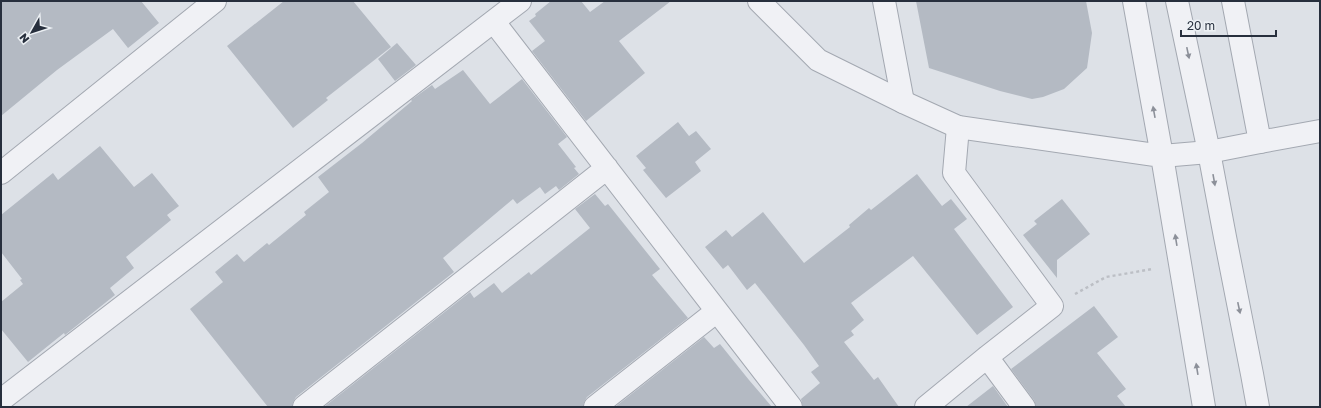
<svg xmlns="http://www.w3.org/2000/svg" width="1321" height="408" viewBox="0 0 1321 408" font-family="'Golos Text',sans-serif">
	<rect width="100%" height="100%" fill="#dde1e7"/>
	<path fill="#b4bac3" d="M 1,1 L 141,1 L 159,23 L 128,48 L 113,29 L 57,70 L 1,116 Z
		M 284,1 L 353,1 L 391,47 L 326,98 L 328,100 L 293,128 L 227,46 Z
		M 551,1 L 581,1 L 590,12 L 605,1 L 671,1 L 619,41 L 645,73 L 586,121 L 532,51 L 545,41 L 529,21 L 536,16 L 535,14 Z
		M 916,1 L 1086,1 L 1092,33 L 1087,68 L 1064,89 L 1043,97 L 1032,99 L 1000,91 L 929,68 Z
		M 397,43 L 416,65 L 395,81 L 378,59 Z
		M 463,70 L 490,104 L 522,79 L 567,137 L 558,144 L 576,167 L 574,168 L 579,174 L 559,190 L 556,186 L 545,194 L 540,187 L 517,204 L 513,199 L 443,258 L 454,272 L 296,397 L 293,402 L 292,407 L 268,407 L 190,309 L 223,282 L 215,272 L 237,254 L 244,262 L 267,243 L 269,245 L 306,215 L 304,212 L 329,192 L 318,177 L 362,143 L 412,101 L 411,100 L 432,85 L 435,89 Z
		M 678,122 L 689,136 L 696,131 L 711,149 L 695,162 L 701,171 L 666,198 L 643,170 L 646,168 L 636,156 Z
		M 100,146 L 134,187 L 152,173 L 179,206 L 167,215 L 171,220 L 126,257 L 134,268 L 110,288 L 115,295 L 65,335 L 64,333 L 28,362 L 1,329 L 1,302 L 23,284 L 20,280 L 22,279 L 1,252 L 1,215 L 53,173 L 58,180 Z
		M 917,174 L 942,206 L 951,199 L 967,219 L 954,229 L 1013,307 L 977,335 L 913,256 L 851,303 L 864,320 L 851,331 L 854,335 L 844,342 L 874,380 L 878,377 L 899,407 L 803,407 L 801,399 L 820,383 L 811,372 L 819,366 L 804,345 L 755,283 L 747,290 L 728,265 L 723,269 L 705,247 L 726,230 L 732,237 L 763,212 L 804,263 L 850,227 L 849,225 L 869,208 L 871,210 Z
		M 595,194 L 605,206 L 608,204 L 660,269 L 652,275 L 688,318 L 587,397 L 584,402 L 583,407 L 324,407 L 470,292 L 474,298 L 494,283 L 502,293 L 529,272 L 531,275 L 590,228 L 575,209 Z
		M 1062,199 L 1090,234 L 1057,260 L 1057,278 L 1023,235 L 1037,224 L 1034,221 Z
		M 1094,306 L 1118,337 L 1097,353 L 1126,389 L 1117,396 L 1126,407 L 1036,407 L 1034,400 L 1011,369 Z
		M 704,337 L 714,348 L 720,344 L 749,380 L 772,407 L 615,407 Z
		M 993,386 L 1008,407 L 966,407 Z"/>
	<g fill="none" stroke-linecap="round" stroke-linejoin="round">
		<g stroke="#a3a8b1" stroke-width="24">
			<path id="minor" d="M 884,1 L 903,102
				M 494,22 L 791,407
				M 1162,156 L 1209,152 L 1260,142 L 1233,1
				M 1,173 L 215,1
				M 987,357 L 1024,407
				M 1,400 L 520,1
				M 304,407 L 607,168
				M 595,407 L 717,311
				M 926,407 L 987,357 L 1052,306 L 954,173 L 958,127"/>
		</g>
		<g stroke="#a3a8b1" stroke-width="24">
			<path id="tertiary" d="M 759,1 L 818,60 L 903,102 L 958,127 L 1162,156
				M 1134,1 L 1162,156 L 1204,407
				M 1177,1 L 1209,152 L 1225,237 L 1252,374 L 1258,407
				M 1260,142 L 1320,131"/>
		</g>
		<path stroke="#bcbfc5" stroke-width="2.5" stroke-dasharray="3 3" stroke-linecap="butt" d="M 1075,294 L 1106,277 L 1153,269"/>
		<use href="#minor" stroke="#f0f1f5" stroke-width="22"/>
		<use href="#tertiary" stroke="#f0f1f5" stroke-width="22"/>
	</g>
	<defs><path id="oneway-solid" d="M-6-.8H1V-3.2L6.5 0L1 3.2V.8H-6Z"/></defs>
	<g fill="#8c9099">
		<use href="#oneway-solid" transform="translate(1188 53) rotate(78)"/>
		<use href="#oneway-solid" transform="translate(1154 112) rotate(-100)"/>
		<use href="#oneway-solid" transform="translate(1214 180) rotate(80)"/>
		<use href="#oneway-solid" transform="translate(1176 240) rotate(-99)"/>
		<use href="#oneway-solid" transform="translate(1239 308) rotate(78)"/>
		<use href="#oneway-solid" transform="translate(1197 369) rotate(-99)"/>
	</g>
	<rect width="1321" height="408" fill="none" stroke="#272f3d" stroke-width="4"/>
	<g transform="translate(32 32) rotate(231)" stroke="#ecf0f4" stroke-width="3" paint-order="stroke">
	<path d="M0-3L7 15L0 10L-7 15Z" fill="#272f3d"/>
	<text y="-6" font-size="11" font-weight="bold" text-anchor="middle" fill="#272f3d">N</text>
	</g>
	<path d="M1181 30v6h95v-6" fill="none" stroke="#272f3d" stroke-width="2"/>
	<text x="1187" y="30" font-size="12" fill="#272f3d" stroke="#ecf0f4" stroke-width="3" paint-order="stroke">20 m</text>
</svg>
